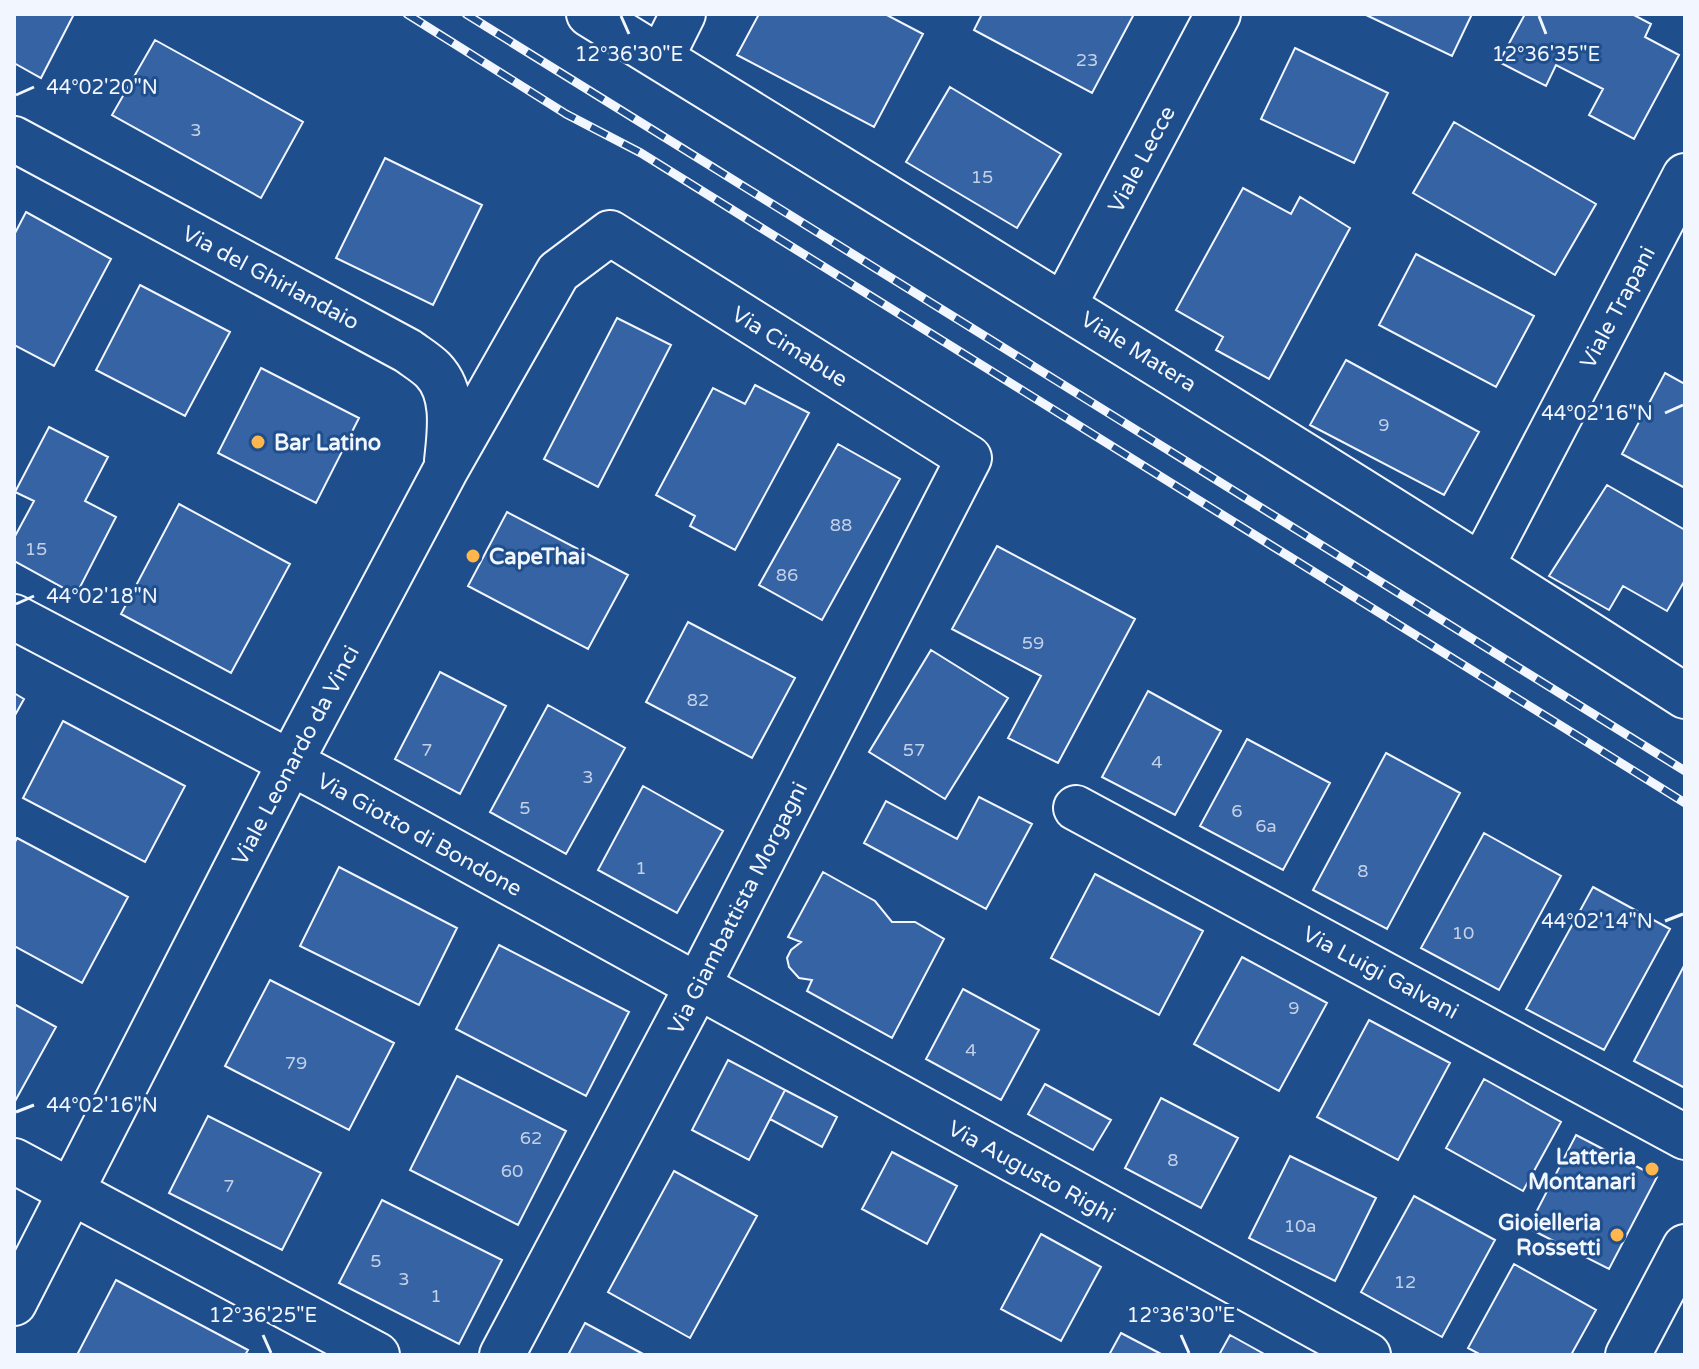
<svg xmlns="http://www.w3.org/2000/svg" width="1699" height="1369" viewBox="0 0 1699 1369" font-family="'Varela Round',sans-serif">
	<rect width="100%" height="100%" fill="#1f4e8c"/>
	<path fill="#3563a3" stroke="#f2f6ff" stroke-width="2" d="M 14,14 L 74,14 L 41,78 L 14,63 Z
		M 759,14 L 885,14 L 923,34 L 874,127 L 737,55 Z
		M 982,14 L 1134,14 L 1092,93 L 974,30 Z
		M 1364,14 L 1472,14 L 1452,56 Z
		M 1525,14 L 1632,14 L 1651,24 L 1645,37 L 1679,55 L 1634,139 L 1589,115 L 1603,89 L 1556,65 L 1546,86 L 1499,62 Z
		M 155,40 L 303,122 L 261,198 L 112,115 Z
		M 1295,48 L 1388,93 L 1354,163 L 1261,119 Z
		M 950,87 L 1061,154 L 1017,228 L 906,162 Z
		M 1454,122 L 1596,204 L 1555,275 L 1413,193 Z
		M 385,158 L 482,205 L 433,305 L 336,258 Z
		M 1243,188 L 1291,214 L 1300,197 L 1350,228 L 1269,379 L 1216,350 L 1223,337 L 1176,310 Z
		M 26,212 L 111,259 L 54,366 L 14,345 L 14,235 Z
		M 1416,254 L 1534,316 L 1496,387 L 1379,325 Z
		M 140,285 L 230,332 L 185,416 L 96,370 Z
		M 617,318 L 671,345 L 598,487 L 544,459 Z
		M 1346,360 L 1479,432 L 1444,495 L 1310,425 Z
		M 261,368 L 359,418 L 316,503 L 218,453 Z
		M 1665,373 L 1685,384 L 1685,488 L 1622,454 Z
		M 755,385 L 809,413 L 735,550 L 690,526 L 695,516 L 656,495 L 713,388 L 745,404 Z
		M 49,427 L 108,457 L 85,501 L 116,517 L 76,595 L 14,561 L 14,538 L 34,501 L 15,492 Z
		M 838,444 L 900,479 L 822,620 L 759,585 Z
		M 1607,485 L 1685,530 L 1685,580 L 1667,611 L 1623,586 L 1609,610 L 1549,576 Z
		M 179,504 L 290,564 L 231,673 L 121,614 Z
		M 507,512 L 628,575 L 588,649 L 468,586 Z
		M 997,546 L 1135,619 L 1058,763 L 1008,738 L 1041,676 L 952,629 Z
		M 688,622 L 795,678 L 752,758 L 646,702 Z
		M 931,650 L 1008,698 L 945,799 L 869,752 Z
		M 440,672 L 506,706 L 460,794 L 395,759 Z
		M 1148,691 L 1221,731 L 1175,815 L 1102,777 Z
		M 14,693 L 24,699 L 14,717 Z
		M 548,705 L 625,748 L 566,854 L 490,812 Z
		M 63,721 L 185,786 L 145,862 L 23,798 Z
		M 1247,739 L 1330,783 L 1283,870 L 1200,826 Z
		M 1386,753 L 1460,793 L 1387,929 L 1313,890 Z
		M 643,786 L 723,831 L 677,913 L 598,870 Z
		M 979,797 L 1032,824 L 986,909 L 864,843 L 886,801 L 957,839 Z
		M 1484,833 L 1561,876 L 1499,990 L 1421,948 Z
		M 17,838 L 128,897 L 82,983 L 14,946 L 14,844 Z
		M 339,867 L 457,928 L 419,1005 L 300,946 Z
		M 823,872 L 875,901 L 892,922 L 915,922 L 944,939 L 892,1038 L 807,991 L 812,980 L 799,978 L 789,967 L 787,958 L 791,950 L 801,942 L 788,937 Z
		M 1095,874 L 1203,931 L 1159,1015 L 1051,958 Z
		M 1593,887 L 1670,929 L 1604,1050 L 1526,1009 Z
		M 499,945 L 629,1012 L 586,1096 L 456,1029 Z
		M 1242,957 L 1327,1003 L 1279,1091 L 1194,1044 Z
		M 1685,964 L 1685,1088 L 1634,1061 Z
		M 270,980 L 394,1043 L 349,1130 L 225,1066 Z
		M 963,989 L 1039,1030 L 1001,1100 L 926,1059 Z
		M 14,1004 L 56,1027 L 14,1103 Z
		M 1369,1020 L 1450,1063 L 1398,1160 L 1317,1117 Z
		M 728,1060 L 785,1090 L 749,1160 L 692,1130 Z
		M 457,1076 L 566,1131 L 518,1225 L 410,1170 Z
		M 1484,1079 L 1561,1122 L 1523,1191 L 1446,1148 Z
		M 1045,1084 L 1111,1120 L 1093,1150 L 1028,1114 Z
		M 785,1090 L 837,1117 L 822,1147 L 770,1119 Z
		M 1161,1098 L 1238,1138 L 1201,1208 L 1125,1168 Z
		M 208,1116 L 321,1173 L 282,1250 L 169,1193 Z
		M 1576,1135 L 1657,1177 L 1609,1269 L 1528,1228 Z
		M 892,1152 L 957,1186 L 927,1244 L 862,1209 Z
		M 1290,1156 L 1376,1198 L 1335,1281 L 1249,1238 Z
		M 674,1171 L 757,1216 L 690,1338 L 608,1292 Z
		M 1414,1196 L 1495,1240 L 1442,1337 L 1361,1292 Z
		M 382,1200 L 502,1260 L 459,1344 L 339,1283 Z
		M 1041,1234 L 1101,1267 L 1061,1341 L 1001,1309 Z
		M 1514,1264 L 1596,1310 L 1571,1355 L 1481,1355 L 1468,1348 Z
		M 116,1280 L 248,1350 L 245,1355 L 77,1355 Z
		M 585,1323 L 645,1355 L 568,1355 Z
		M 1121,1333 L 1163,1355 L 1109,1355 Z
		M 1230,1335 L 1266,1355 L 1219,1355 Z"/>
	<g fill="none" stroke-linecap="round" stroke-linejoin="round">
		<g stroke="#f2f6ff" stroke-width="48">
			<path id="minor" d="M 589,14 C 955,240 1323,463 1685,696
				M 661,58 L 683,14
				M 14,139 L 408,351 C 416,357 426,363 433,370 C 456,394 450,432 447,461
				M 1064,305 L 1218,14
				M 1482,565 L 1685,176
				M 14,617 L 331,784 L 1368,1355
				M 1076,808 L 1685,1137
				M 14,1161 L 377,1355
				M 14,1303 L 290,763 L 445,471 L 558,272 L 610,233 L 969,458 L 697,987 L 502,1355
				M 1628,1355 L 1685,1247"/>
		</g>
		<use href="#minor" stroke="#1f4e8c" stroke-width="44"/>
		<g stroke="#f2f6ff" stroke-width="9">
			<path id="rail" d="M 407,14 L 566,114 L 641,153 L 1685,803
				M 466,14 L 1685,771"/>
		</g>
		<use href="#rail" stroke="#1f4e8c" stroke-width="6" stroke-dasharray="18" stroke-linecap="butt"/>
	</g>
	<path fill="none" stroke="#f2f6ff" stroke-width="3" d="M 621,16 L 629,34M 1539,16 L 1546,34M 16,95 L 34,87M 1665,413 L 1683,405M 16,604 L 34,596M 1665,921 L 1683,914M 16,1112 L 34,1105M 263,1335 L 271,1353M 1181,1335 L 1189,1353"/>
	<g fill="#ffb74d" stroke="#1f4e8c" stroke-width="3">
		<circle cx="258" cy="442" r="8"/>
		<circle cx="473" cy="556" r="8"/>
		<circle cx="1652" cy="1169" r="8"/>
		<circle cx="1617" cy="1235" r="8"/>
	</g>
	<g text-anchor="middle" stroke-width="6" stroke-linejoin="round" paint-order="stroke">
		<g font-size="18" fill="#c3d1e8">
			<text x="1087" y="66">23</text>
			<text x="196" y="136">3</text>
			<text x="982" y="183">15</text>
			<text x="1384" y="431">9</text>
			<text x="841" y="531">88</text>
			<text x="36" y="555">15</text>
			<text x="787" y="581">86</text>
			<text x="1033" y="649">59</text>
			<text x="698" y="706">82</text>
			<text x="427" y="756">7</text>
			<text x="914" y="756">57</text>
			<text x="1157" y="768">4</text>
			<text x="588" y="783">3</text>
			<text x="525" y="814">5</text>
			<text x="1237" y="817">6</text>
			<text x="1266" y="832">6a</text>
			<text x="641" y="874">1</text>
			<text x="1363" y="877">8</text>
			<text x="1463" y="939">10</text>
			<text x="1294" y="1014">9</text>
			<text x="971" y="1056">4</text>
			<text x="296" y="1069">79</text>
			<text x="531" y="1144">62</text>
			<text x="1173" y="1166">8</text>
			<text x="512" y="1177">60</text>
			<text x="229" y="1192">7</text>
			<text x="1300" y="1232">10a</text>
			<text x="376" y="1267">5</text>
			<text x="404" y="1285">3</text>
			<text x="1405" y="1288">12</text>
			<text x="436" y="1302">1</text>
		</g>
		<g font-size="22" fill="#f2f6ff" stroke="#1f4e8c">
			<text transform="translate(1141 159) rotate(-62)" y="8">Viale Lecce</text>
			<text transform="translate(271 277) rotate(28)" y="8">Via del Ghirlandaio</text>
			<text transform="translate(1617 307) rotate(-62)" y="8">Viale Trapani</text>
			<text transform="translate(790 346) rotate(32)" y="8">Via Cimabue</text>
			<text transform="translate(1139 351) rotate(32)" y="8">Viale Matera</text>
			<text transform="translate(295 755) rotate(-62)" y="8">Viale Leonardo da Vinci</text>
			<text transform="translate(420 834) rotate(29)" y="8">Via Giotto di Bondone</text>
			<text transform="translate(737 908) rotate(-63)" y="8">Via Giambattista Morgagni</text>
			<text transform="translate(1381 972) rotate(28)" y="8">Via Luigi Galvani</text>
			<text transform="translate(1032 1171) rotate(29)" y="8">Via Augusto Righi</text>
		</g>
		<g font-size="22" font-weight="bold" fill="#f2f6ff" stroke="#1f4e8c" text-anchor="start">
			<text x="274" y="450">Bar Latino</text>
			<text x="489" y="564">CapeThai</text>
			<text x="1636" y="1164" text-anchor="end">Latteria<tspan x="1636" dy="25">Montanari</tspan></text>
			<text x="1601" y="1230" text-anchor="end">Gioielleria<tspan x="1601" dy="25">Rossetti</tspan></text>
		</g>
	</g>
	<g font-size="20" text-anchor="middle" fill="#f2f6ff" stroke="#1f4e8c" stroke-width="6" stroke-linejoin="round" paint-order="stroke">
		<text x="629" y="61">12°36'30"E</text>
		<text x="1546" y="61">12°36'35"E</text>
		<text x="102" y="94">44°02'20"N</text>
		<text x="1597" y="420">44°02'16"N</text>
		<text x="102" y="603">44°02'18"N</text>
		<text x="1597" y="928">44°02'14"N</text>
		<text x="102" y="1112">44°02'16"N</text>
		<text x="263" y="1322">12°36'25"E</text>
		<text x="1181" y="1322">12°36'30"E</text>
	</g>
	<rect width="1699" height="1369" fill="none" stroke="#f2f6ff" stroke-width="32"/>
</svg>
